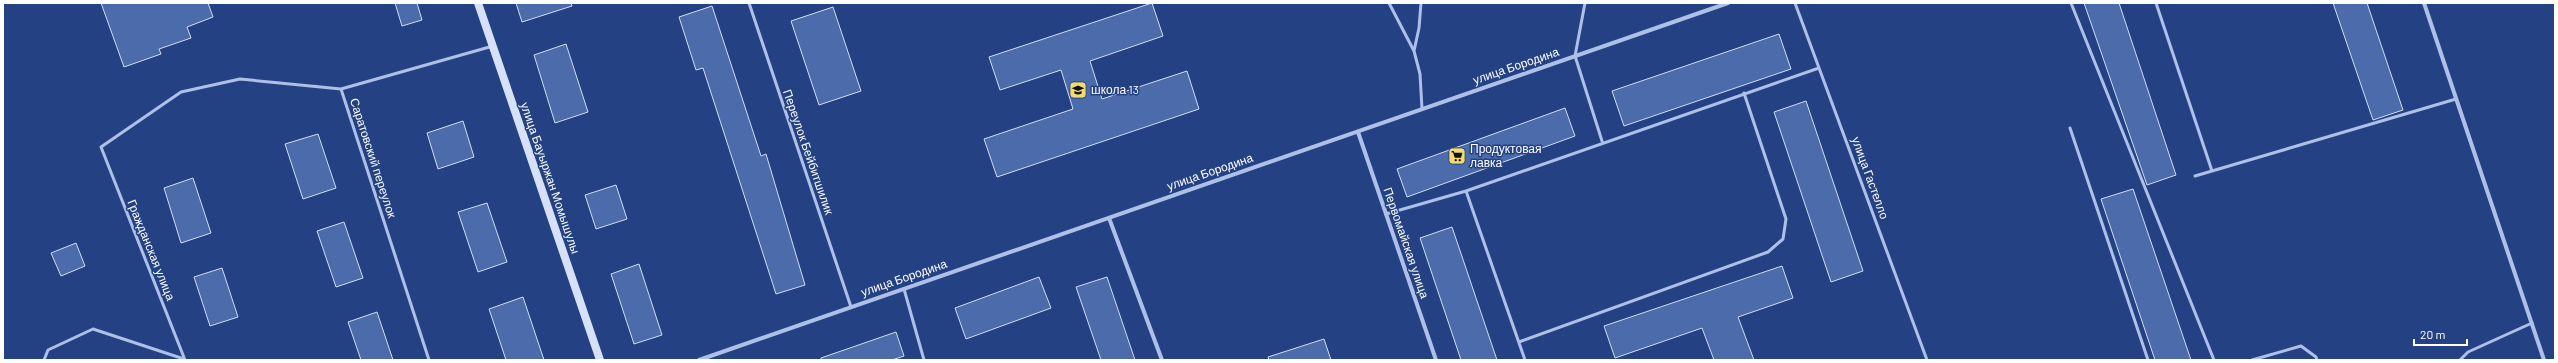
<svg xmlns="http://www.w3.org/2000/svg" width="2558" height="363" viewBox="0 0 2558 363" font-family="Barlow,sans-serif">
	<rect width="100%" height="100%" fill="#244283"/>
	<path fill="#4c6bab" stroke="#d0ddf6" d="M 101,3 L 208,3 L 213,17 L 187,27 L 191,38 L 159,49 L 161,54 L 124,67 Z
		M 395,3 L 417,3 L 422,20 L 402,26 Z
		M 516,3 L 571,3 L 572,6 L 522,22 Z
		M 1152,3 L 1163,36 L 1090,61 L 1102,99 L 1187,71 L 1199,109 L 997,177 L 984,139 L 1073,109 L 1061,70 L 1000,90 L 989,57 Z
		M 2084,3 L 2119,3 L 2176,175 L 2147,185 Z
		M 2333,3 L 2367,3 L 2403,110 L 2373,120 Z
		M 712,6 L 761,156 L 766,154 L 805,285 L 776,294 L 703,68 L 696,70 L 679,17 Z
		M 833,7 L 861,91 L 819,105 L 791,21 Z
		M 1779,34 L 1791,69 L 1624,126 L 1612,91 Z
		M 566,44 L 588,112 L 555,123 L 534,55 Z
		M 1806,101 L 1863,271 L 1831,282 L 1774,112 Z
		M 1565,108 L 1575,136 L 1407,197 L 1397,169 Z
		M 463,121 L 474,157 L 438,169 L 427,133 Z
		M 318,134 L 336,188 L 303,199 L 285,144 Z
		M 193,178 L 211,233 L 181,243 L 164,188 Z
		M 616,185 L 627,219 L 596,229 L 585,195 Z
		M 2133,189 L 2191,360 L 2155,360 L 2101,199 Z
		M 487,203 L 507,262 L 478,272 L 458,212 Z
		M 344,222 L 363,278 L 336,287 L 317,231 Z
		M 1452,227 L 1497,360 L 1461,360 L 1420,238 Z
		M 76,243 L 85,266 L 61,276 L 51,253 Z
		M 639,264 L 662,335 L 634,344 L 611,274 Z
		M 1782,266 L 1793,298 L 1738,317 L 1754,360 L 1714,360 L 1702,328 L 1615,358 L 1604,326 Z
		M 222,268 L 238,317 L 210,326 L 194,277 Z
		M 1039,277 L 1051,308 L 966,339 L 955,308 Z
		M 1107,277 L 1135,360 L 1101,360 L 1076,287 Z
		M 523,297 L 544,360 L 506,360 L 489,309 Z
		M 377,312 L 393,360 L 361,360 L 348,322 Z
		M 896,332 L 904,356 L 892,360 L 821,360 L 821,358 Z
		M 1324,339 L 1331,360 L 1269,360 L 1268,357 Z"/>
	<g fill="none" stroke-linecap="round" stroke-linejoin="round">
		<path stroke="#acc0e8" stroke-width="3" d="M 749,3 L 851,307
			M 1389,3 L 1414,51 L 1420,74 L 1422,109
			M 1585,3 L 1575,56 L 1602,141
			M 1795,3 L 1927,360
			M 2071,3 L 2214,360
			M 2156,3 L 2212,171
			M 1414,51 L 1419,28 L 1421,3
			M 2070,128 L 2148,360
			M 2195,176 L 2456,99
			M 1466,191 L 1525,360
			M 1386,214 L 1466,191 L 1819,68
			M 904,289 L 924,360
			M 1519,342 L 1768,252 L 1783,239 L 1786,219 L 1744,93
			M 44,360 L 48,350 L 93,329 L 184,359
			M 185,360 L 101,147 L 181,92 L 240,79 L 341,89
			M 429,360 L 341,89 L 493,46
			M 2252,360 L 2301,346 L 2316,357 L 2317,360
			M 2460,360 L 2468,352 L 2532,323"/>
		<path stroke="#acc0e8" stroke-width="4" d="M 2424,3 L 2544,360
			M 1358,132 L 1436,360
			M 1109,218 L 1162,360
			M 699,360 L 1728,3"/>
		<path stroke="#d6e0f7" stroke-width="8" d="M 478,3 L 600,360"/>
	</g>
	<defs>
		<g id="school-square" transform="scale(0.9)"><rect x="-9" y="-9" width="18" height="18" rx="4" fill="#f2dc6f" stroke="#244283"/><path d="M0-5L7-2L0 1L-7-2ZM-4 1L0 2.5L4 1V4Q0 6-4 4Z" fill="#111"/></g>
		<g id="supermarket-square" transform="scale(0.9)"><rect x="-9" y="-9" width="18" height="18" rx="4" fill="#f2dc6f" stroke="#244283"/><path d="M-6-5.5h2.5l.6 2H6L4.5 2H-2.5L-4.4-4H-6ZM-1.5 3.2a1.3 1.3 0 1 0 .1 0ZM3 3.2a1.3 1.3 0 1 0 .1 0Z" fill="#111"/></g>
	</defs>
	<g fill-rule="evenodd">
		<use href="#school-square" x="1078" y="90"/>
		<use href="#supermarket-square" x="1457" y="156"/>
	</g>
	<g text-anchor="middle" stroke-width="3" stroke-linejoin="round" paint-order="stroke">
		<g font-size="12" fill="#fff" stroke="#244283">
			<text transform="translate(1516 66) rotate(-19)" y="4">улица Бородина</text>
			<text transform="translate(808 152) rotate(71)" y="4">Переулок Бейбитшилик</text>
			<text transform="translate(373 158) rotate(72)" y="4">Саратовский переулок</text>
			<text transform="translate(1210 172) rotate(-19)" y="4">улица Бородина</text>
			<text transform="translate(550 178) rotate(71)" y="4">улица Бауыржан Момышулы</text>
			<text transform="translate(1870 178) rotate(70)" y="4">улица Гастелло</text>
			<text transform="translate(1406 243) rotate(71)" y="4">Первомайская улица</text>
			<text transform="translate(151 250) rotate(68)" y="4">Гражданская улица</text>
			<text transform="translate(904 278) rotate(-19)" y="4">улица Бородина</text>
		</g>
		<g font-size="12" fill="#fff" stroke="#244283" text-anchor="start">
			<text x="1091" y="94">школа 13</text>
			<text x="1470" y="153">Продуктовая<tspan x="1470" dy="14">лавка</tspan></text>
		</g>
	</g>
	<rect width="2558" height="363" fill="none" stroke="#ffffff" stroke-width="8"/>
	<path d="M2414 339v6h53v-6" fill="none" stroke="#ffffff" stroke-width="2"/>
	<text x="2420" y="339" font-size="12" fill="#ffffff" stroke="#244283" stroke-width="3" paint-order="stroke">20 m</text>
</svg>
